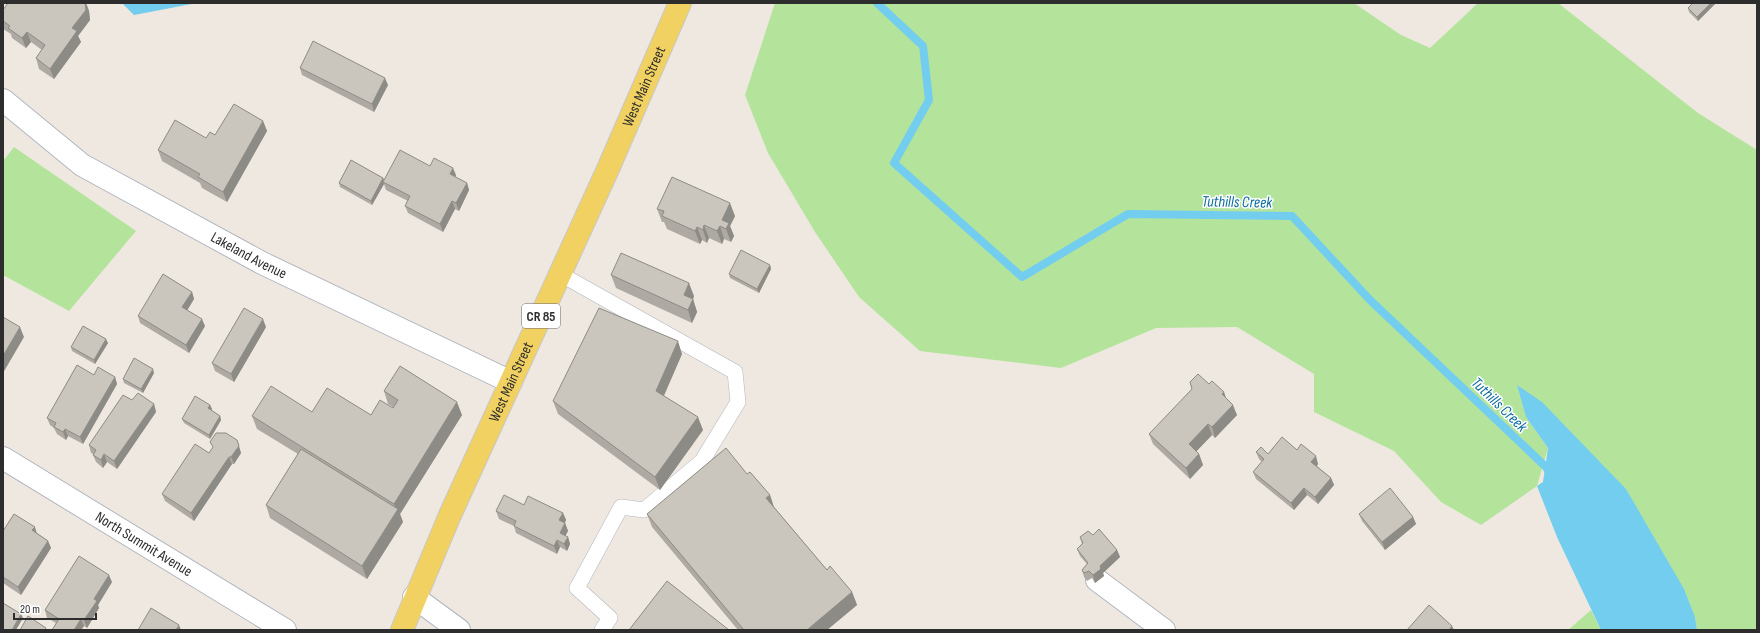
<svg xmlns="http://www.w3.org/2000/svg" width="1760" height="633" viewBox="0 0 1760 633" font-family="'Sofia Sans Condensed',sans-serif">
	<rect width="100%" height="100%" fill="#eee8e0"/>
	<path fill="#b4e49c" d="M 775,3 L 1354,3 L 1401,35 L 1430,48 L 1478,3 L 1558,3 L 1698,113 L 1757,150 L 1757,630 L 1697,630 L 1695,617 L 1518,385 L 1526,417 L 1548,448 L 1537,486 L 1481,525 L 1441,502 L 1394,451 L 1314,412 L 1314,374 L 1237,327 L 1156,328 L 1061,368 L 920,351 L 859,297 L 815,232 L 768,153 L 745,95 Z
		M 14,147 L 136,231 L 69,311 L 3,275 L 3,161 Z
		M 1591,610 L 1601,630 L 1568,630 Z"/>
	<path fill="#73cdef" d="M 122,3 L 197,3 L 134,15 Z
		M 1517,385 L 1542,402 L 1626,489 L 1684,589 L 1695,617 L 1697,630 L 1601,630 L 1557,537 L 1537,486 L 1543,482 L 1548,448 L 1526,417 Z"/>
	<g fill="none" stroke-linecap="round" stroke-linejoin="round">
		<path stroke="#73cdef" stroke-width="8" d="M 877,3 L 923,46 L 929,100 L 894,163 L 1022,277 L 1128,214 L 1292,216 L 1370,300 L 1546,467 L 1551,477"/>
		<g stroke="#b3b6c0" stroke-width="16">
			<path id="lane" d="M 560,274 L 735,372 L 738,402 L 702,461 L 644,510 L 621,507 L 577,588 L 610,618 L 602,630"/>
		</g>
		<g stroke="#b3b6c0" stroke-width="24">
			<g id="street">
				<path id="s1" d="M 3,100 L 82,165 L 262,263 L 511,382"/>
				<path id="s2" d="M 3,458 L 285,630"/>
				<path d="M 1097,580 L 1164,630"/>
				<path d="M 414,597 L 459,630"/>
			</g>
		</g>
		<g stroke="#c8c8c8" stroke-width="24">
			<g id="primary">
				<path id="s3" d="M 402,630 L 450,515 L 608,169 L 680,3"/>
			</g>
		</g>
		<use href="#lane" stroke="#fff" stroke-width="15"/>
		<use href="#street" stroke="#fff" stroke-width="22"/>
		<use href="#primary" stroke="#f1d161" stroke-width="22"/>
	</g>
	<path fill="#aeaaa3" d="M 8,3 L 86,3 L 89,11 L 90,20 L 78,36 L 81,42 L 54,79 L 39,69 L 36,58 L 42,50 L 31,42 L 26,48 L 12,38 L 11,34 L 3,29 L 3,10 Z
		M 1693,3 L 1716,3 L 1698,21 L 1689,12 L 1688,8 Z
		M 300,68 L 388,85 L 374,112 L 302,75 Z
		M 263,121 L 267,131 L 227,202 L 202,188 L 200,183 L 162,161 L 158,150 L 206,138 Z
		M 430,166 L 456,175 L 455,177 L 467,183 L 469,190 L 459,211 L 455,209 L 443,232 L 408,213 L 405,206 L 408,201 L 386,190 L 384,184 L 372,205 L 340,187 L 339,183 L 383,178 L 384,181 Z
		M 657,209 L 735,216 L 730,226 L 734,236 L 731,242 L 724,239 L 722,244 L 709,238 L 707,243 L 702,240 L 700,244 L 667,229 L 664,222 L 662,222 Z
		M 770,265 L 771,269 L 759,293 L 730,278 L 729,274 Z
		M 611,275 L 694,296 L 693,299 L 697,312 L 692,323 L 616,288 Z
		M 192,292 L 194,299 L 187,310 L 205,326 L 189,353 L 140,323 L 138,316 Z
		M 266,327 L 234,382 L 215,371 L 212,363 Z
		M 108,343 L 95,364 L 72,351 L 71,347 Z
		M 682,354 L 664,396 L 703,430 L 660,490 L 558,414 L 553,401 Z
		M 154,373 L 143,393 L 124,383 L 123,379 Z
		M 94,375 L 115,377 L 117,384 L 83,444 L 68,436 L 66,440 L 57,434 L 54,428 L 50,425 L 47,418 Z
		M 1209,384 L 1224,392 L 1226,398 L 1237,415 L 1215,438 L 1212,435 L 1196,451 L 1199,454 L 1203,465 L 1190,479 L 1153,444 L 1149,434 Z
		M 384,391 L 462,415 L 400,514 L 403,522 L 367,579 L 270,518 L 266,505 L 298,454 L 257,429 L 252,416 L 312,412 L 371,415 L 393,407 L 388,404 Z
		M 132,400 L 154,404 L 156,412 L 117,469 L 107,462 L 103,468 L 96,462 L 93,455 L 94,454 L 91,453 L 89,445 Z
		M 210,405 L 212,409 L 211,410 L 220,416 L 221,420 L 210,439 L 184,423 L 182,419 Z
		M 237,440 L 241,453 L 234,464 L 232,464 L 194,521 L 165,501 L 162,494 L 209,453 Z
		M 1297,450 L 1318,464 L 1317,466 L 1331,478 L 1334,485 L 1318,504 L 1307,495 L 1294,510 L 1256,479 L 1253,472 L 1262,462 L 1259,459 L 1256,452 L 1268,454 Z
		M 747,474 L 770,495 L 774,507 L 827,570 L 852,592 L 857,605 L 827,630 L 738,630 L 652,527 L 647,514 Z
		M 524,505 L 563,513 L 566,520 L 565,523 L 568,531 L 565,536 L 568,537 L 570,544 L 567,551 L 560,547 L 557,554 L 516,533 L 514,526 L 499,519 L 496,511 Z
		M 1359,514 L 1413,517 L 1416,524 L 1385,550 L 1362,521 Z
		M 3,531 L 37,533 L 48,541 L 51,548 L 21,595 L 3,583 Z
		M 1093,535 L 1117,550 L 1120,557 L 1103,573 L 1104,576 L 1095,583 L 1092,578 L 1087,581 L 1084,577 L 1082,570 L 1087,564 L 1080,556 L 1077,549 L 1082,544 L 1080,537 Z
		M 112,582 L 98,605 L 99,608 L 87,628 L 84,626 L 81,630 L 52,630 L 56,623 L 47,618 L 45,610 Z"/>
	<path fill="#8d8b85" d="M 85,3 L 86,3 L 89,11 L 90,20 L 78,36 L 81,42 L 54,79 L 50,69 L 72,28 Z
		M 1711,3 L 1716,3 L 1698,21 L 1697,17 Z
		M 27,32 L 31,42 L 26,48 L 22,38 Z
		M 385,78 L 388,85 L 374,112 L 372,104 Z
		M 263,121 L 267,131 L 227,202 L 223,192 Z
		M 453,168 L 456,175 L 453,182 L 450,174 Z
		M 383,178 L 385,182 L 383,182 L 384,184 L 372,205 L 371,201 Z
		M 467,183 L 469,190 L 459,211 L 456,203 Z
		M 452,201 L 455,209 L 443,232 L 440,224 Z
		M 730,203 L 735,216 L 730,226 L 734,236 L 731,242 L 726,229 L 722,220 Z
		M 704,225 L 709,238 L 707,243 L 703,230 Z
		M 720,226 L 724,239 L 722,244 L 717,231 Z
		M 697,227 L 702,240 L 700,244 L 695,231 Z
		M 770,265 L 771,269 L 759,293 L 757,289 Z
		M 689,283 L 694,296 L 693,299 L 697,312 L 692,323 L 688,310 L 684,295 Z
		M 192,292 L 194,299 L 185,314 L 182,307 Z
		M 202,319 L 205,326 L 189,353 L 186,345 Z
		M 263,319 L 266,327 L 234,382 L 231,374 Z
		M 20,327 L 24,337 L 3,373 L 3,356 Z
		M 106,339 L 108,343 L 95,364 L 94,360 Z
		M 678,341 L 682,354 L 660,404 L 656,391 Z
		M 153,369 L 154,373 L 143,393 L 141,389 Z
		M 115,377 L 117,384 L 83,444 L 80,437 Z
		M 1224,392 L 1227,402 L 1222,394 Z
		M 457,402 L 462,415 L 400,514 L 403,522 L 367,579 L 362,566 L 397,511 L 394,504 Z
		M 154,404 L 156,412 L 117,469 L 114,461 Z
		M 210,405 L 212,409 L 209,412 L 208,408 Z
		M 1233,405 L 1237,415 L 1215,438 L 1212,427 Z
		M 220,416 L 221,420 L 210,439 L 209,435 Z
		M 698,417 L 703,430 L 660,490 L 655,477 Z
		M 1208,424 L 1212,435 L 1193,455 L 1189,444 Z
		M 65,429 L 68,436 L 66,440 L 63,432 Z
		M 237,440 L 241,453 L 234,464 L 231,457 Z
		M 104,454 L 107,462 L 103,468 L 101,460 Z
		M 1199,454 L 1203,465 L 1190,479 L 1186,468 Z
		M 1316,456 L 1318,464 L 1314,469 L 1311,462 Z
		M 229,457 L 232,464 L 194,521 L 191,513 Z
		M 1331,478 L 1334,485 L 1318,504 L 1315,497 Z
		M 1304,488 L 1307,495 L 1294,510 L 1291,503 Z
		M 770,495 L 774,508 L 766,498 Z
		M 563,513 L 566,520 L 562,528 L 559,520 Z
		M 1413,517 L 1416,524 L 1385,550 L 1382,542 Z
		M 565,523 L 568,531 L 563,540 L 560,533 Z
		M 35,527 L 37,534 L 32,530 Z
		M 568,537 L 570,544 L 567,551 L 564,544 Z
		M 557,540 L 560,547 L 557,554 L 554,546 Z
		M 48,541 L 51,548 L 21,595 L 18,587 Z
		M 1117,550 L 1120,557 L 1103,573 L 1104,576 L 1095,583 L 1093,575 L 1100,566 Z
		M 109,575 L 112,582 L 98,605 L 99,608 L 87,628 L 84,620 L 94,599 Z
		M 852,592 L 857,605 L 827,630 L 807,630 Z
		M 21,614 L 23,618 L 16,630 L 12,630 Z
		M 81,619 L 84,626 L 81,630 L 74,630 Z
		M 179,625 L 181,630 L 176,630 Z
		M 1452,626 L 1454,630 L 1449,630 Z"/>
	<path fill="#cac6be" stroke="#8d8b85" d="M 8,3 L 85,3 L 86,10 L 72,28 L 77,31 L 50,69 L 36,58 L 45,45 L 27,32 L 22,38 L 8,28 L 10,26 L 3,21 L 3,10 Z
		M 1693,3 L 1711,3 L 1697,17 L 1688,8 Z
		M 313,41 L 385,78 L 372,104 L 300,68 Z
		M 234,104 L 263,121 L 223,192 L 198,177 L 200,174 L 158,150 L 175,120 L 206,138 L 210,132 L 215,135 Z
		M 400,150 L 430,166 L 434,158 L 453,168 L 450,174 L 467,183 L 456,203 L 452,201 L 440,224 L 405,206 L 410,196 L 383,182 Z
		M 351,160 L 383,178 L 371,201 L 339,183 Z
		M 672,177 L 730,203 L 722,220 L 729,223 L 726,229 L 720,226 L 717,231 L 704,225 L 703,230 L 697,227 L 695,231 L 662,216 L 664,211 L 657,209 Z
		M 741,250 L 770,265 L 757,289 L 729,274 Z
		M 621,253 L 689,283 L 684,295 L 693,299 L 688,310 L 611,275 Z
		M 163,274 L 192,292 L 182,307 L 202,319 L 186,345 L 138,316 Z
		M 244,308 L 263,319 L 231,374 L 212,363 Z
		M 599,308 L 678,341 L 656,391 L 698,417 L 655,477 L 553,401 Z
		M 3,317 L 20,327 L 3,356 Z
		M 83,326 L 106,339 L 94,360 L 71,347 Z
		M 134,358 L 153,369 L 141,389 L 123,379 Z
		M 77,365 L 94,375 L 98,367 L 115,377 L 80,437 L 65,429 L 63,432 L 54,427 L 56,423 L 47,418 Z
		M 400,366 L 457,402 L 394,504 L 252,416 L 271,386 L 312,412 L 327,388 L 371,415 L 380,400 L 393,408 L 398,400 L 384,391 Z
		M 1198,374 L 1209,384 L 1212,381 L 1224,392 L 1222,394 L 1233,405 L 1212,427 L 1208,424 L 1189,444 L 1199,454 L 1186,468 L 1149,434 L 1192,389 L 1190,382 Z
		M 138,393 L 154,404 L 114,461 L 104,454 L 101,460 L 93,455 L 96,450 L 89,445 L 123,395 L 132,400 Z
		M 195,396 L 210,405 L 208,408 L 220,416 L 209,435 L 182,419 Z
		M 216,433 L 226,433 L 237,440 L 239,446 L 231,457 L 229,457 L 191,513 L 162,494 L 195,444 L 209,453 L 213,447 L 210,442 Z
		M 1282,437 L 1297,450 L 1301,444 L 1316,456 L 1311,462 L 1331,478 L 1315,497 L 1304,488 L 1291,503 L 1253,472 L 1264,459 L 1256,452 L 1261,447 L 1268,454 Z
		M 726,448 L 747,474 L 750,472 L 770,495 L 766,498 L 827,570 L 830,566 L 852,592 L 807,630 L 744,630 L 647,514 Z
		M 301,449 L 398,509 L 362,566 L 266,505 Z
		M 1390,488 L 1413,517 L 1382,542 L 1359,514 Z
		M 504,495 L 524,505 L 528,496 L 563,513 L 559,520 L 565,523 L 560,533 L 568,537 L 564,544 L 557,540 L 554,546 L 514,526 L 516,521 L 496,511 Z
		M 14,514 L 35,527 L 32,530 L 48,541 L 18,587 L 3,577 L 3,531 Z
		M 1099,529 L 1117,550 L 1100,566 L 1101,569 L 1093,575 L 1089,571 L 1084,573 L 1082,570 L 1088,563 L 1077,549 L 1083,543 L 1080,537 L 1088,531 L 1093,535 Z
		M 79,556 L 109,575 L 94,599 L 97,601 L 84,620 L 81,619 L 74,630 L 52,630 L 59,619 L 45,610 Z
		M 667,581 L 729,630 L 629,630 Z
		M 3,603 L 21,614 L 12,630 L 3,630 Z
		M 1429,605 L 1452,626 L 1449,630 L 1407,630 Z
		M 151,608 L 179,625 L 176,630 L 138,630 Z
		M 28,616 L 46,628 L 45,630 L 20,630 Z"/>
	<g text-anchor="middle" stroke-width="3" stroke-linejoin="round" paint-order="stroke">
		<rect fill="#fff" stroke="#6c6c6c" stroke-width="1" x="522" y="304" width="38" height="24" rx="3"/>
		<g font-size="14" font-weight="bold" fill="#2d2d2d">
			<text x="541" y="321">CR 85</text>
		</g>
		<g font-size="15" fill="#2d2d2d" stroke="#fff">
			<text dy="5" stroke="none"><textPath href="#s3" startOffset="595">West Main Street</textPath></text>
			<text dy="5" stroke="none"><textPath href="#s1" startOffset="292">Lakeland Avenue</textPath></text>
			<text dy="5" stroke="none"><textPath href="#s3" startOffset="271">West Main Street</textPath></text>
			<text dy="5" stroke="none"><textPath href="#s2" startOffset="165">North Summit Avenue</textPath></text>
		</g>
		<g font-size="16" font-style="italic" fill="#0d6da0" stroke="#fff">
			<text transform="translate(1237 201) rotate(1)" y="6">Tuthills Creek</text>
			<text transform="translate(1500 404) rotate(44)" y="6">Tuthills Creek</text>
		</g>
	</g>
	<rect width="1760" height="633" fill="none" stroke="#2d2d2d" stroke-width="8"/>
	<path d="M14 613v6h82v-6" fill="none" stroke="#2d2d2d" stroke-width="2"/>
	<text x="20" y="613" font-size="12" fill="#2d2d2d" stroke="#ffffff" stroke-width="3" paint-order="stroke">20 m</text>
</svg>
